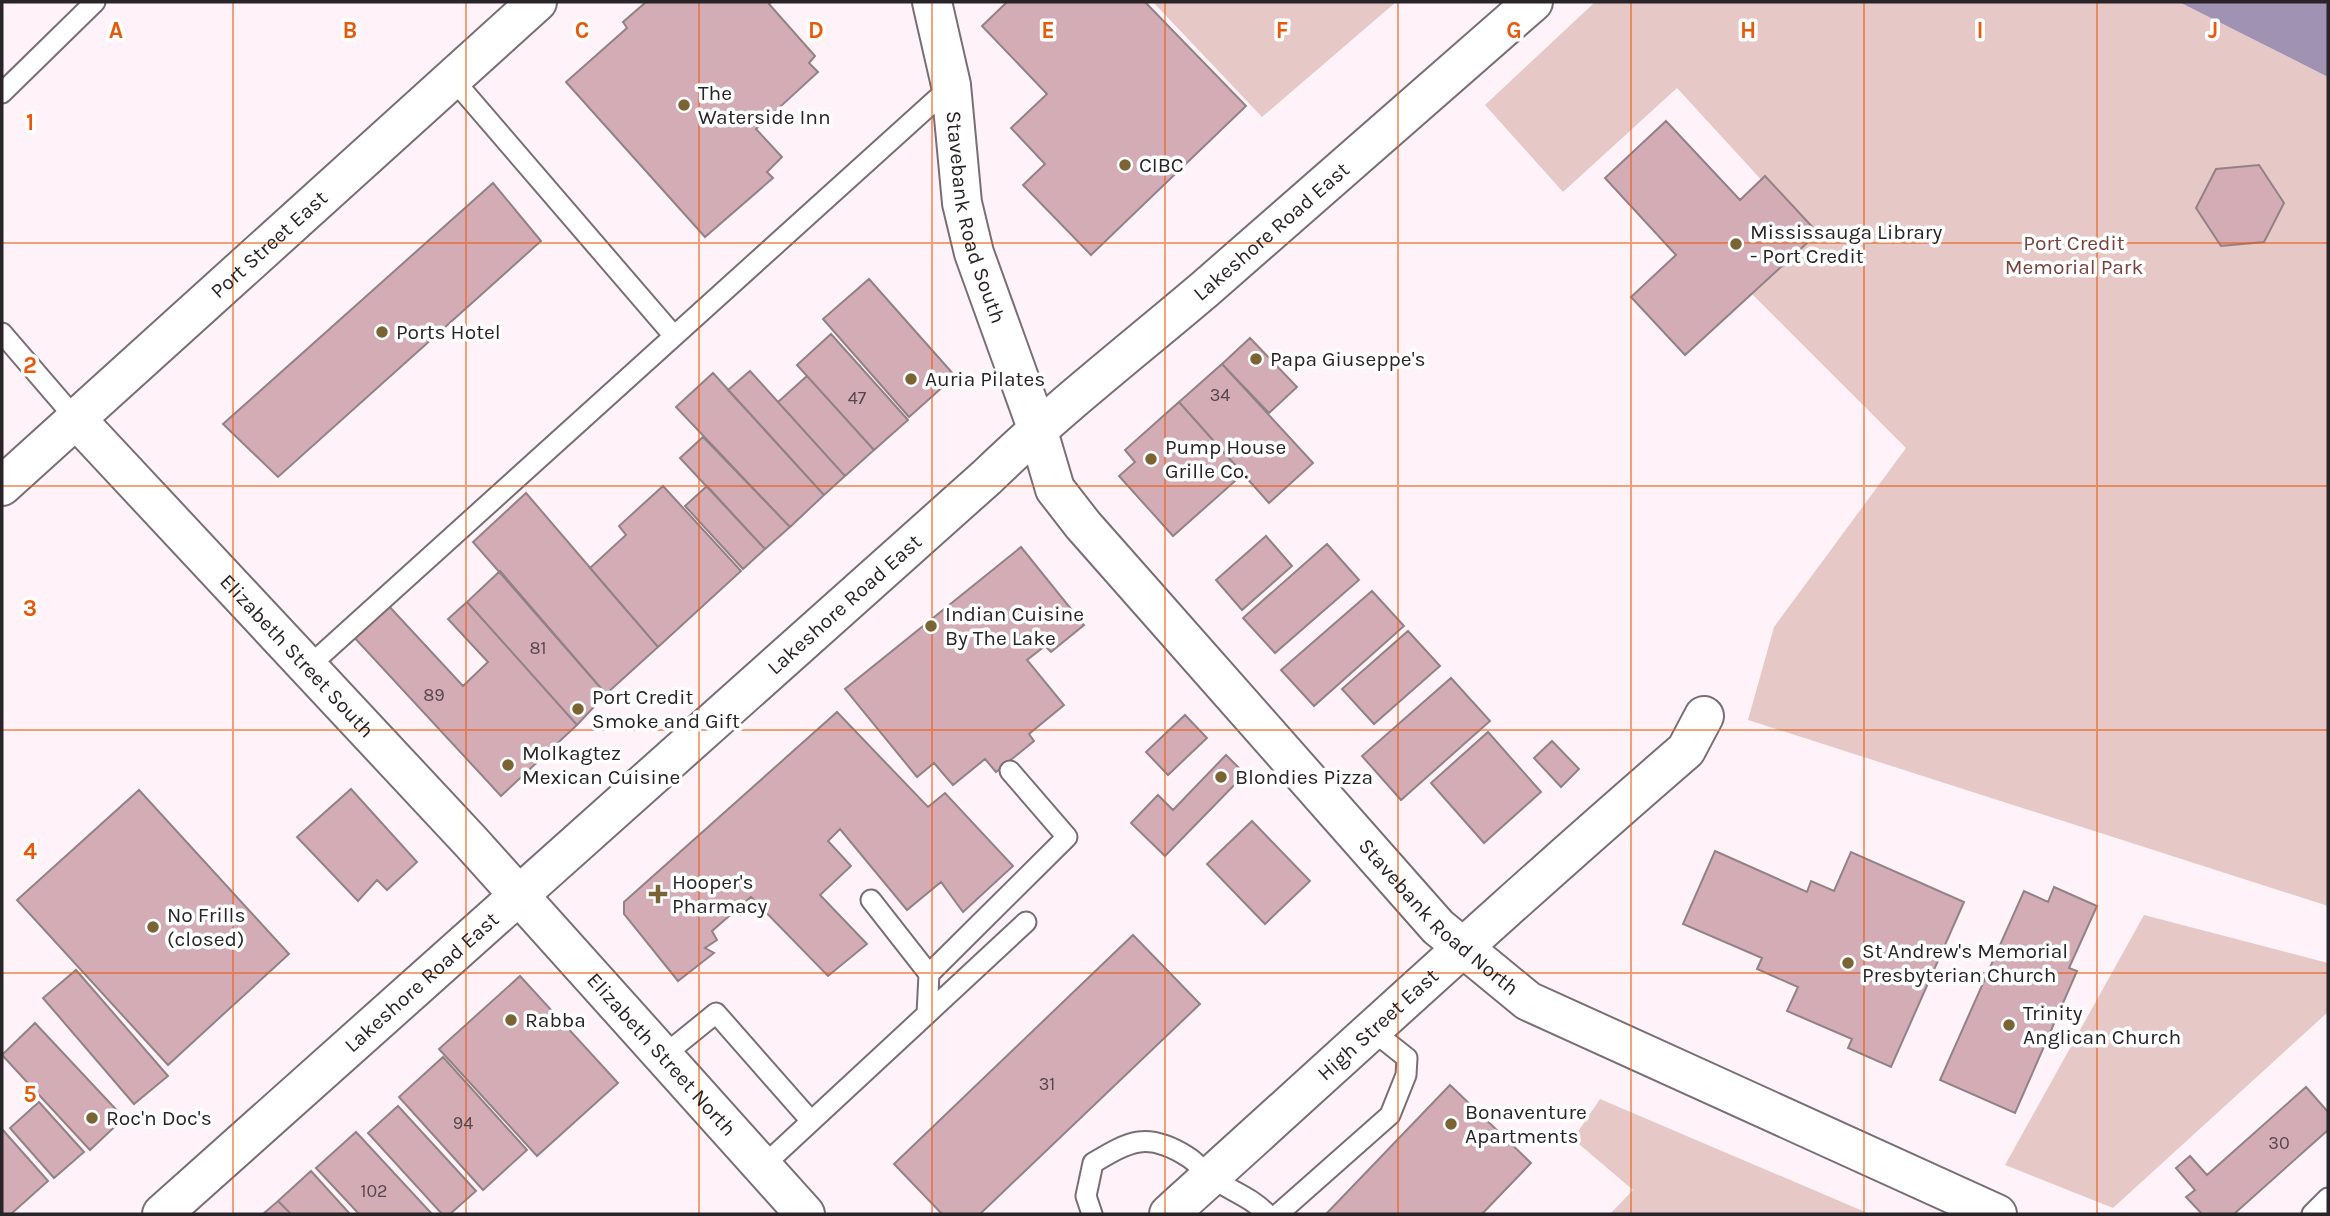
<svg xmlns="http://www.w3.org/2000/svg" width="2330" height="1216" viewBox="0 0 2330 1216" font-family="Karla,sans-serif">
	<rect width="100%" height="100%" fill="#fff3f9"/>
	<path fill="#e6c9c7" d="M 1153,2 L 1396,2 L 1262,117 Z
		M 1595,2 L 2179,2 L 2328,77 L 2328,906 L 1748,720 L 1774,627 L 1906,448 L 1750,292 L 1810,233 L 1677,88 L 1563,192 L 1485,105 Z
		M 2144,915 L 2328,963 L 2328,1012 L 2113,1208 L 2005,1165 Z
		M 1600,1099 L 1870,1214 L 1610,1214 L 1633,1190 L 1573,1139 Z"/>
	<path fill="#9f92b2" d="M 2179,2 L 2328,2 L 2328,77 Z"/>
	<path fill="#d4acb5" stroke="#918285" stroke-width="2" d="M 646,2 L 771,2 L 769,4 L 815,56 L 809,63 L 818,72 L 756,129 L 782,157 L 767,172 L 773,178 L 705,237 L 566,82 L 627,28 L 623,22 Z
		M 1007,2 L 1145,2 L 1246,106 L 1091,255 L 1023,185 L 1045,164 L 1011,128 L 1047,94 L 982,26 Z
		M 1666,121 L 1740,200 L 1765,176 L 1818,233 L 1685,355 L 1631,297 L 1676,255 L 1605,178 Z
		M 2259,165 L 2284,203 L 2264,242 L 2221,246 L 2196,208 L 2216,169 Z
		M 493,183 L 541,241 L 278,477 L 223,424 Z
		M 869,279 L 955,376 L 909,417 L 823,319 Z
		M 831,334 L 908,420 L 874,450 L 797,365 Z
		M 1250,338 L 1297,387 L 1269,413 L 1222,364 Z
		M 1222,364 L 1313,463 L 1269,503 L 1179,402 Z
		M 750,371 L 845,476 L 824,495 L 728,390 Z
		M 713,373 L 824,495 L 790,527 L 676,407 Z
		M 807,376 L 874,450 L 845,476 L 778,402 Z
		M 1179,402 L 1243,474 L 1173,536 L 1119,476 L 1135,462 L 1125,450 Z
		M 703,437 L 790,527 L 765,549 L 680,458 Z
		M 663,486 L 741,571 L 658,647 L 590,568 L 626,535 L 619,526 Z
		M 707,486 L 765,549 L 743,569 L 685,506 Z
		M 526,493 L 658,647 L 606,694 L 473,542 Z
		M 1266,536 L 1292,566 L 1242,610 L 1216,580 Z
		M 1327,544 L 1359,580 L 1275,653 L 1243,618 Z
		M 1021,547 L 1084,625 L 1051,652 L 1045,646 L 1027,660 L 1064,705 L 1029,734 L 1034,741 L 996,772 L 985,759 L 953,785 L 934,763 L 917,777 L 845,689 Z
		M 500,571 L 606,694 L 577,725 L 467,602 Z
		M 1372,591 L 1404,626 L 1314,706 L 1281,670 Z
		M 467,602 L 577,725 L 501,796 L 352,635 L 386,603 L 463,686 L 488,662 L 448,619 Z
		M 1408,631 L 1440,666 L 1374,724 L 1342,689 Z
		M 1451,678 L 1490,721 L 1401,800 L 1362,756 Z
		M 837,712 L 928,807 L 945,793 L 1013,866 L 963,912 L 941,882 L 907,910 L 840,829 L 828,841 L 851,866 L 820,895 L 867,944 L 828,976 L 751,897 L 712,931 L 717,940 L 705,948 L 714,953 L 678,981 L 624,914 L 624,902 Z
		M 1185,715 L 1207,738 L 1168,775 L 1146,752 Z
		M 1488,732 L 1541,792 L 1484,843 L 1431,783 Z
		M 1552,741 L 1579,769 L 1561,787 L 1534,758 Z
		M 1226,755 L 1245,774 L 1165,856 L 1131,823 L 1158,795 L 1173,810 Z
		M 351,789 L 417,862 L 387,890 L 377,880 L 358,901 L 297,837 Z
		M 139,790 L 289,954 L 168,1065 L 17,900 Z
		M 1252,821 L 1310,881 L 1265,924 L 1207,864 Z
		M 1715,851 L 1807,892 L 1811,881 L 1834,891 L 1851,852 L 1964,902 L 1891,1067 L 1848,1048 L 1852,1039 L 1787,1011 L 1798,987 L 1757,969 L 1762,958 L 1683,924 Z
		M 2054,887 L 2097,906 L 2069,968 L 2077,971 L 2015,1113 L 1940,1080 L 2024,891 L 2048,902 Z
		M 1133,935 L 1200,1004 L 980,1214 L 942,1214 L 894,1164 Z
		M 76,970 L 168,1076 L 134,1104 L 43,998 Z
		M 520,976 L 618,1083 L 537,1156 L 439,1049 Z
		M 35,1023 L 124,1118 L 90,1150 L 2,1055 Z
		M 443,1057 L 527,1150 L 483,1190 L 399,1097 Z
		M 1450,1085 L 1531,1163 L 1482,1214 L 1326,1214 Z
		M 2306,1087 L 2328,1112 L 2328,1130 L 2234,1214 L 2202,1214 L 2186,1197 L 2195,1190 L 2176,1168 L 2190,1156 L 2207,1175 Z
		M 39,1102 L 84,1152 L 54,1178 L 10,1128 Z
		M 398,1106 L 476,1191 L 450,1214 L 442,1214 L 368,1133 Z
		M 2,1129 L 48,1181 L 11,1214 L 2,1214 Z
		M 356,1132 L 432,1214 L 359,1214 L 316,1168 Z
		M 311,1171 L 350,1214 L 291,1214 L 278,1201 Z
		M 278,1201 L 291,1214 L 263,1214 Z"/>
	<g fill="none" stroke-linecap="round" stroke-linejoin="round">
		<g stroke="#7a6e75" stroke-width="23">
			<path id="lane" d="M 452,78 L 674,336
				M 2,93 L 95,2
				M 2,333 L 76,419
				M 308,667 L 951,86
				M 871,900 L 929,974
				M 927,1014 L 1026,922
				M 663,1056 L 716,1013 L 811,1121
				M 762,1167 L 927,1014 L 929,974 L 1067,837 L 1010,771
				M 1092,1214 L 1086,1196 L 1093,1163 C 1130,1141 1147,1131 1188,1157 C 1197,1162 1203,1173 1212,1178 C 1231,1191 1251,1197 1267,1214
				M 1278,1214 L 1390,1115 L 1406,1075 L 1407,1058 L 1373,1031
				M 2312,1214 L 2328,1198"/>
		</g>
		<g stroke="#7a6e75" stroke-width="42">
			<g id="street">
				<path id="s1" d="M 932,2 L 951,85 L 962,203 L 974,253 L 1037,428 L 1055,489 L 1083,525 L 1438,927 L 1528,1001 L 1997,1214"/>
				<path id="s2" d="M 76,419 L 471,842 L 805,1214"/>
				<path id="s3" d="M 2,486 L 537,2"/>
				<path id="s4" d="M 1169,1214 C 1341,1059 1510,902 1686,750 L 1704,716"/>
			</g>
		</g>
		<g stroke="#7a6e75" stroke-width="42">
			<g id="primary">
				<path id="s5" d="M 162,1214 L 987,477 C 1056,410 1132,351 1205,289 C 1315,194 1424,98 1533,2"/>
			</g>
		</g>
		<use href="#lane" stroke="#fff" stroke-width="19"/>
		<use href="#street" stroke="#fff" stroke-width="38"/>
		<use href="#primary" stroke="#fff" stroke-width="38"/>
	</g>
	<path fill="none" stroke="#e8590c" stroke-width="2" stroke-opacity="0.55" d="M 233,2 L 233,1214M 466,2 L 466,1214M 699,2 L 699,1214M 932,2 L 932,1214M 1165,2 L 1165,1214M 1398,2 L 1398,1214M 1631,2 L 1631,1214M 1864,2 L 1864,1214M 2097,2 L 2097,1214M 2,243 L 2328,243M 2,486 L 2328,486M 2,730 L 2328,730M 2,973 L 2328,973"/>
	<g fill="#7b6434" stroke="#fff" stroke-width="2.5">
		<circle cx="684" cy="105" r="7"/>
		<circle cx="1125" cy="165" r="7"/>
		<circle cx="1736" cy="244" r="7"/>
		<circle cx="382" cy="332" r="7"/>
		<circle cx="1256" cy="359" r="7"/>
		<circle cx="911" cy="379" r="7"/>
		<circle cx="1151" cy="459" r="7"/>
		<circle cx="931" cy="626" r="7"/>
		<circle cx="578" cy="709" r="7"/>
		<circle cx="508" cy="765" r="7"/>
		<circle cx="1221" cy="777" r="7"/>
		<path d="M654.5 883.5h7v7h7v7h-7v7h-7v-7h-7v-7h7z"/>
		<circle cx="153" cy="927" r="7"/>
		<circle cx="1848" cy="963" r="7"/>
		<circle cx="511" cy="1020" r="7"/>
		<circle cx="2009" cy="1025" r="7"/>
		<circle cx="92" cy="1118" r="7"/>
		<circle cx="1451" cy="1124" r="7"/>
	</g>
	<g text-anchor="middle" stroke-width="7" stroke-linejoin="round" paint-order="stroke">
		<g font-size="18" fill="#54464a">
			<text x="1220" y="401">34</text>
			<text x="857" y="404">47</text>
			<text x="538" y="654">81</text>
			<text x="434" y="701">89</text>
			<text x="1047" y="1090">31</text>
			<text x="463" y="1129">94</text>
			<text x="2279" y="1149">30</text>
			<text x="374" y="1197">102</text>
		</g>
		<g font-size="21" fill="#292427" stroke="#fff" text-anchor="start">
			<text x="698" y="100">The<tspan x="698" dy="24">Waterside Inn</tspan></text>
			<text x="1139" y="172">CIBC</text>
			<text x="1750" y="239">Mississauga Library<tspan x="1750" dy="24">- Port Credit</tspan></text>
			<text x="396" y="339">Ports Hotel</text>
			<text x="1270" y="366">Papa Giuseppe's</text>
			<text x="925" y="386">Auria Pilates</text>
			<text x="1165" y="454">Pump House<tspan x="1165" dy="24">Grille Co.</tspan></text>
			<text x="945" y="621">Indian Cuisine<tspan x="945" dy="24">By The Lake</tspan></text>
			<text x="592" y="704">Port Credit<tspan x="592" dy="24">Smoke and Gift</tspan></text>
			<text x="522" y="760">Molkagtez<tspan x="522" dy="24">Mexican Cuisine</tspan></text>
			<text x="1235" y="784">Blondies Pizza</text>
			<text x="672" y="889">Hooper's<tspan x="672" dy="24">Pharmacy</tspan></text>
			<text x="167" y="922">No Frills<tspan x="167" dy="24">(closed)</tspan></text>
			<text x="1862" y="958">St Andrew's Memorial<tspan x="1862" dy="24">Presbyterian Church</tspan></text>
			<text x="2023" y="1020">Trinity<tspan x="2023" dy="24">Anglican Church</tspan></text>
			<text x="525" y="1027">Rabba</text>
			<text x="1465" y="1119">Bonaventure<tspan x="1465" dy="24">Apartments</tspan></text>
			<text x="106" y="1125">Roc'n Doc's</text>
		</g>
		<g font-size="21" fill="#292427" stroke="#fff">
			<text dy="7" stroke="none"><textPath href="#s1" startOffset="220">Stavebank Road South</textPath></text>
			<text dy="7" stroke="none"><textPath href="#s5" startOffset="1482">Lakeshore Road East</textPath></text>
			<text dy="7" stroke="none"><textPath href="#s3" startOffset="360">Port Street East</textPath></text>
			<text dy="7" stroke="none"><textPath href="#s5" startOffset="915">Lakeshore Road East</textPath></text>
			<text dy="7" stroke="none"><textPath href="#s2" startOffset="324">Elizabeth Street South</textPath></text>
			<text dy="7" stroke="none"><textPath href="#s1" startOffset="1080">Stavebank Road North</textPath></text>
			<text dy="7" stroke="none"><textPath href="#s5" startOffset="348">Lakeshore Road East</textPath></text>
			<text dy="7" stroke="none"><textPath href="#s4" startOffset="282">High Street East</textPath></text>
			<text dy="7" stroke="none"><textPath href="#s2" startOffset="864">Elizabeth Street North</textPath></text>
		</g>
		<g font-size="21" fill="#78413e" stroke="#fff">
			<text x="2074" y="250">Port Credit<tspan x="2074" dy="24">Memorial Park</tspan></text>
		</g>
	</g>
	<g font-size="23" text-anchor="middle" font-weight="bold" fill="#e8590c" stroke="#fff" stroke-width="7" stroke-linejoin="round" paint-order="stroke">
		<text x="116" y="38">A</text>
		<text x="350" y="38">B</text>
		<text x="582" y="38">C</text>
		<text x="816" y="38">D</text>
		<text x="1048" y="38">E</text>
		<text x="1282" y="38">F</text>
		<text x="1514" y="38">G</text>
		<text x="1748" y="38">H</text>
		<text x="1980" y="38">I</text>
		<text x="2213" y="38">J</text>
		<text x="30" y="130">1</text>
		<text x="30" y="373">2</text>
		<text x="30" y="616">3</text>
		<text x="30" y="859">4</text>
		<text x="30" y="1102">5</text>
	</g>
	<rect width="2330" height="1216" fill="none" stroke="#292427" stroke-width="7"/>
</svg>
